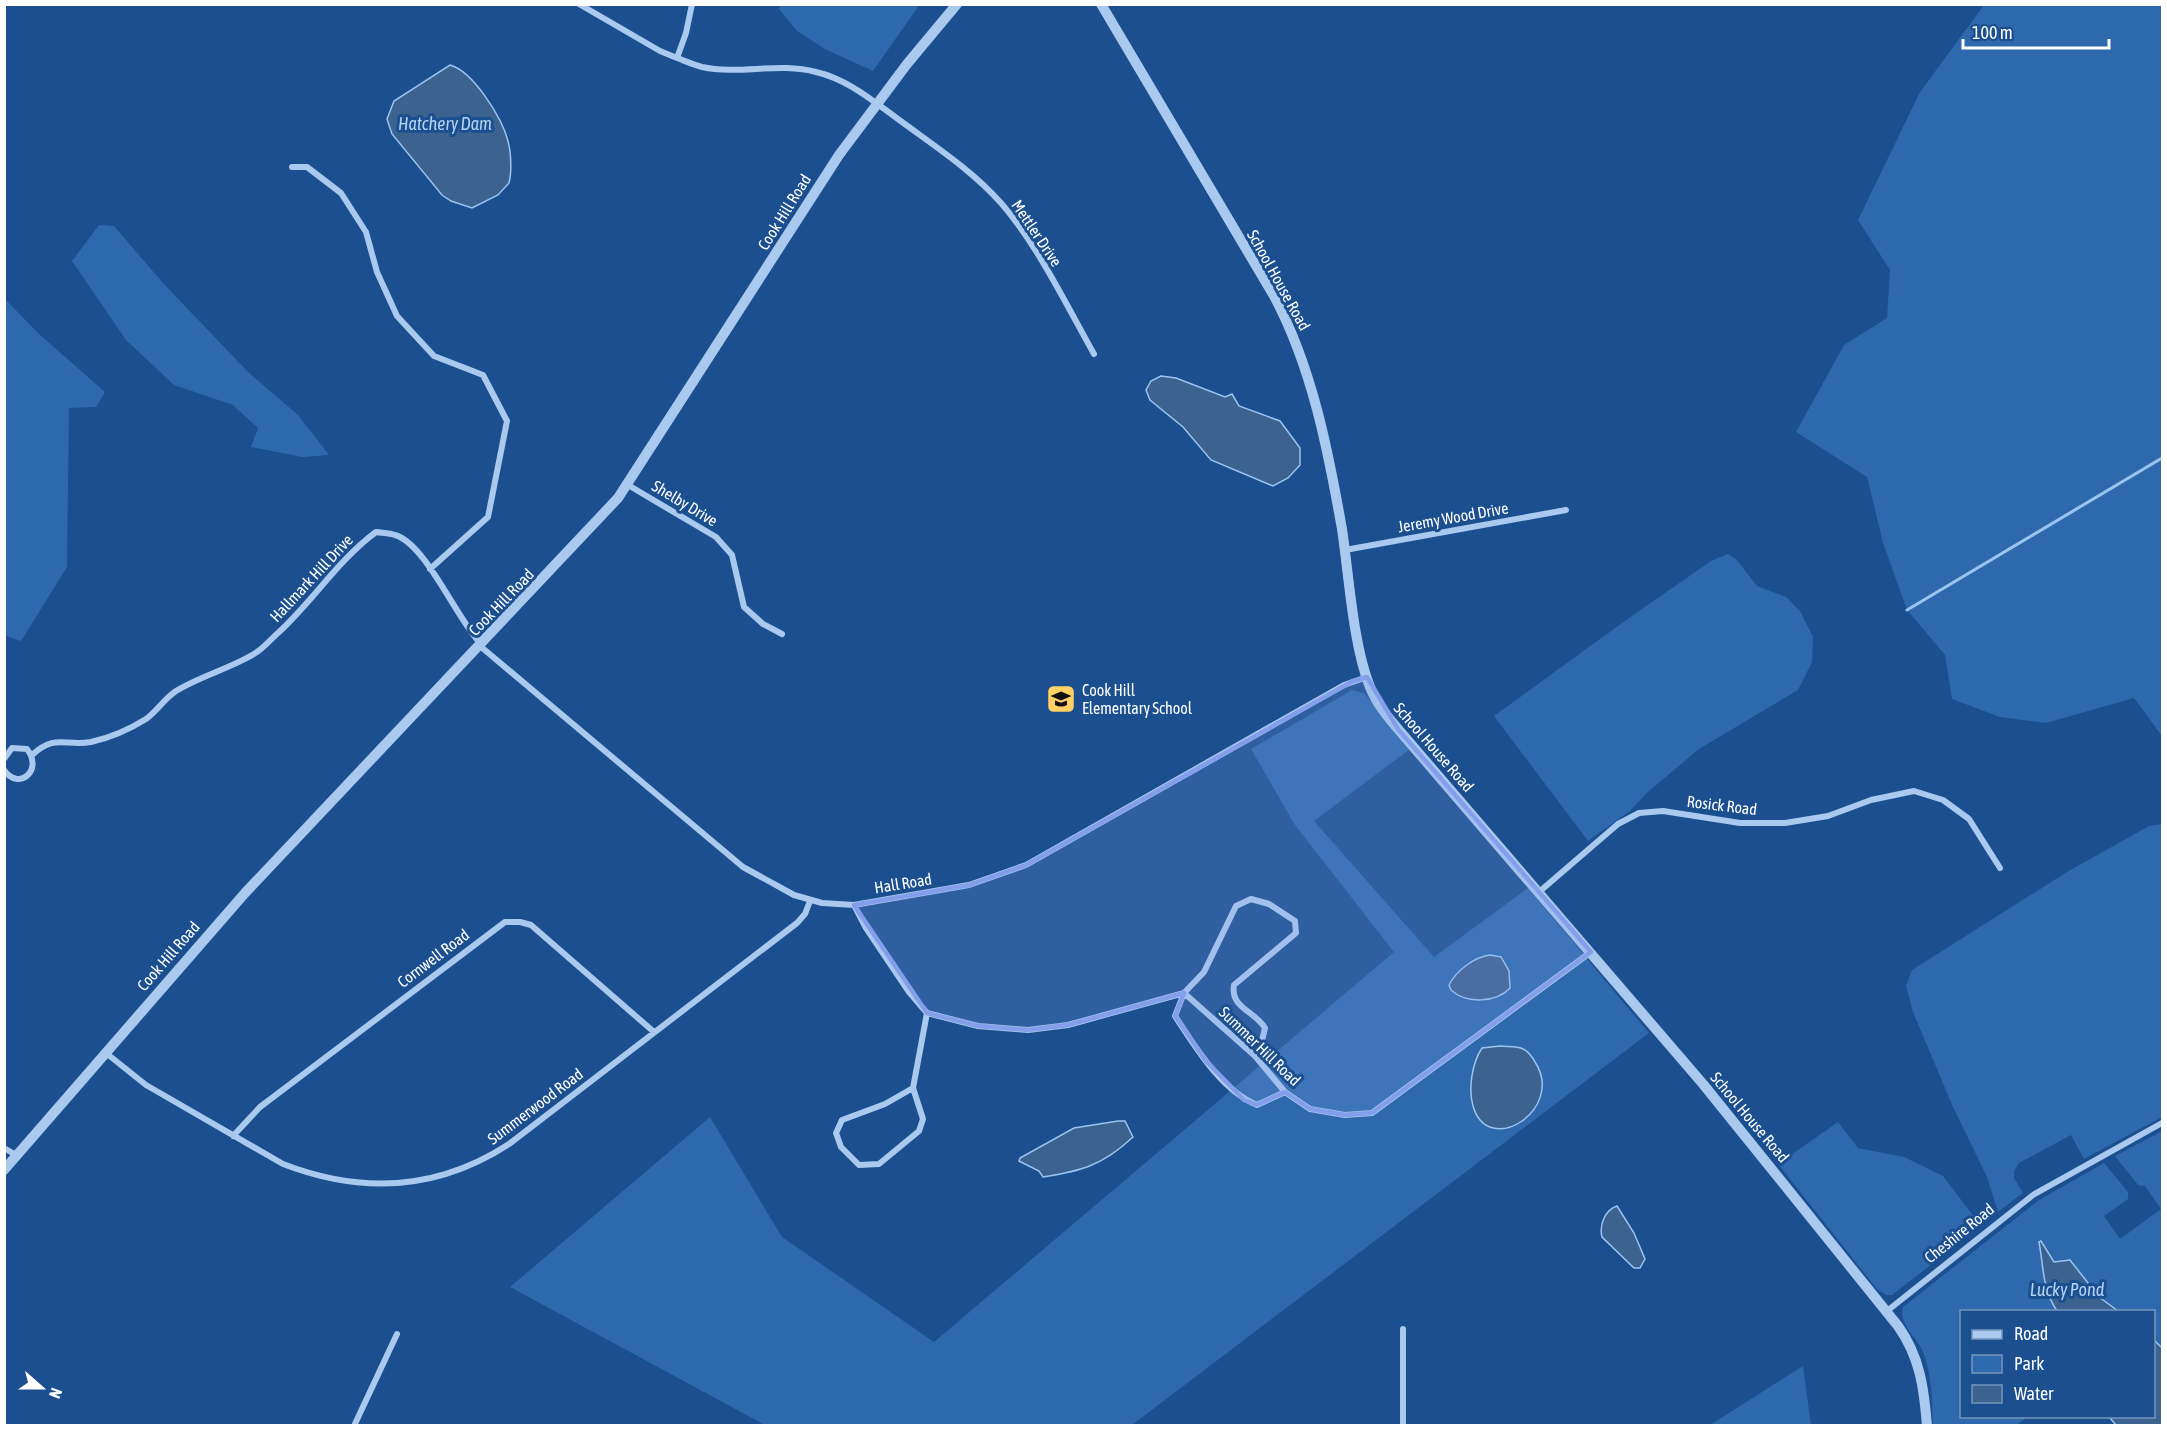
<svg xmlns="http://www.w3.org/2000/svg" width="2167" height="1430" viewBox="0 0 2167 1430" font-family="'Asap Condensed',sans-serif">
	<rect width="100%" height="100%" fill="#1b4f8f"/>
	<path fill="#2e69ad" d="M 780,5 L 915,4 L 918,7 L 873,71 L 825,49 L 797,31 L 779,9 Z
		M 1984,5 L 2162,5 L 2162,736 L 2134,698 L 2046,723 L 2000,717 L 1952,699 L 1945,655 L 1907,610 L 1883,543 L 1867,477 L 1796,432 L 1844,345 L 1887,318 L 1890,270 L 1858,220 L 1920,92 Z
		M 99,225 L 114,226 L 163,283 L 248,372 L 298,415 L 329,455 L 302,457 L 251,447 L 258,428 L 233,405 L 174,385 L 126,340 L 72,261 Z
		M 4,298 L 39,334 L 105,392 L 96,407 L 69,408 L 67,567 L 21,641 L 4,635 Z
		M 1728,554 L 1736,559 L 1757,586 L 1786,597 L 1800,611 L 1813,637 L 1812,662 L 1798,690 L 1699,749 L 1648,792 L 1630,811 L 1588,841 L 1494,716 L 1629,618 L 1711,561 Z
		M 1352,690 L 1365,694 L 1410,749 L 1314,821 L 1434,957 L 1528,888 L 1649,1033 L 1132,1425 L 765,1425 L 510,1287 L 710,1117 L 782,1237 L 934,1342 L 1394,952 L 1295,825 L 1251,749 Z
		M 2162,824 L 2162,1117 L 2084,1159 L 2071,1135 L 2019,1163 L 2014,1171 L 2014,1178 L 2023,1193 L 1998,1212 L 1987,1177 L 1953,1107 L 1913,1012 L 1906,986 L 1912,970 L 2067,872 L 2149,826 Z
		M 1838,1122 L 1858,1148 L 1904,1157 L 1943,1176 L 1981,1226 L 1892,1295 L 1886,1295 L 1877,1289 L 1778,1164 Z
		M 2162,1131 L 2162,1348 L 2154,1340 L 2154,1312 L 2118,1311 L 2099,1297 L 2070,1260 L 2055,1262 L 2042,1241 L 2039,1243 C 2044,1269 2042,1288 2057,1311 L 1962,1312 L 1962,1416 L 2028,1417 L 2016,1425 L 1933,1425 C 1932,1401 1932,1375 1923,1352 C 1917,1336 1898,1325 1903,1307 L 2039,1200 L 2104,1163 L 2128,1192 L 2128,1199 L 2104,1216 L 2120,1239 L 2161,1209 L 2145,1186 L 2138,1185 L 2115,1156 Z
		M 1803,1366 L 1811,1425 L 1710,1425 Z"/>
	<path fill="#3c6290" stroke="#9cc4f0" stroke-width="1.5" d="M 450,65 C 473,71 502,118 508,141 C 511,152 512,172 509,183 L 498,195 L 472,208 L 451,201 L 442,195 L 392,134 L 387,119 L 394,101 Z
		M 1161,376 L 1176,378 L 1225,397 L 1232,394 L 1239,406 L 1280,421 L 1300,448 L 1300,465 L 1288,478 L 1273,486 L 1211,460 L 1183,427 L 1150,400 L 1146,390 L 1151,381 Z
		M 1490,955 L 1501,957 L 1509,971 L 1510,988 C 1496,1003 1466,1004 1451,990 L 1449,985 C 1456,971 1474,957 1490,955 Z
		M 1500,1046 C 1507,1047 1517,1046 1523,1049 C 1528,1051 1533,1058 1535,1062 C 1566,1109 1488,1159 1473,1106 C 1468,1089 1472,1063 1482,1048 Z
		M 1118,1121 L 1125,1121 L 1133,1137 C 1103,1165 1082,1171 1043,1177 L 1039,1171 L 1019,1161 L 1020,1158 L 1074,1128 Z
		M 1617,1206 L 1634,1233 L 1645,1259 L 1640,1268 L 1634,1268 L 1602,1237 C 1599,1225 1605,1210 1617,1206 Z
		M 2041,1241 L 2054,1262 L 2070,1260 L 2099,1297 L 2118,1311 L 2057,1311 C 2042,1288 2044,1269 2039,1242 Z
		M 2154,1340 L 2162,1348 L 2162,1425 L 2116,1425 L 2109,1417 L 2154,1416 Z"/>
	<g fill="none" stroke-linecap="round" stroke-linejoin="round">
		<path stroke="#9cc4f0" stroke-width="3" d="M 1907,610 L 2162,458"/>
		<path stroke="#a9c9ee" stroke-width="6" d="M 579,4 L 660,51 L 677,58 L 686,33 L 692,4
			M 677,58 C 685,61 694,65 702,67 C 739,75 779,62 816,72 C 847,79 873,101 898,119 C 933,145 972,170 1001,203 C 1037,244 1067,306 1094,354
			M 292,167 L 307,167 L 341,193 L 366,232 L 377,272 L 397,316 L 434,356 L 483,375 L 507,421 L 488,517 L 430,569
			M 628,485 L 716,537 L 732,555 L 744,607 L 763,624 L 782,634
			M 1345,550 L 1566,510
			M 480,646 L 743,867 L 794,895 L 822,903 L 854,905 L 969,885 L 1026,865 L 1344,685 L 1367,677
			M 32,755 C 56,733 65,747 91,742 C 109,738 130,729 146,719 C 157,711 164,699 176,691 C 200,676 229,669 254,654 C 263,649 270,640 278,633 C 313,601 338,560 376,532 C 382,533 389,533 395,535 C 426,544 456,618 481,644
			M 4,759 L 12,748 L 27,749 C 44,771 18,791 4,770
			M 1539,892 L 1618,824 L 1639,813 L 1663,811 L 1740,823 L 1785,823 L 1828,816 L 1871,800 L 1914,791 L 1943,800 L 1969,819 L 2000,868
			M 854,905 L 866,928 L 909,992 L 927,1013 L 978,1026 L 1028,1030 L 1068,1025 L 1184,993 L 1255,1056 L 1285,1092 L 1310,1109 L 1345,1115 L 1372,1113 L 1591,952
			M 106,1053 L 146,1085 L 283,1164 C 361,1194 437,1191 509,1144 L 797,923 L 805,914 L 810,901
			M 1255,1056 L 1260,1049 L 1265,1028 C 1255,1011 1230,1008 1234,985 L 1296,933 L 1295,921 L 1269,904 L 1251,899 L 1236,906 L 1204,972 L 1184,993 L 1175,1016 C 1196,1048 1221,1090 1257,1105 L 1285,1092
			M 913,1088 L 885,1104 L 842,1120 L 836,1133 L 841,1147 L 859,1165 L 879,1164 L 919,1131 L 923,1119 L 913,1088 L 927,1013
			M 233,1136 L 260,1107 L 505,922 L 520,922 L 531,925 L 654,1032
			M 4,1148 L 16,1155
			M 1887,1311 L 2033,1195 L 2162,1123
			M 1403,1329 L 1403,1426
			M 354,1426 L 397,1334"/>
		<path stroke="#a9c9ee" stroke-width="10" d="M 1101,4 L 1274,296 C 1312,367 1328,450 1342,529 C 1349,576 1353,645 1370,687 C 1376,703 1387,716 1398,729 L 1703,1084 L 1898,1326 C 1920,1357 1924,1388 1927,1426
			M 4,1170 L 245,893 L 618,498 L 839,155 L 907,64 L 957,4"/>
	</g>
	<path fill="#839eea" fill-opacity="0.2" stroke="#839eea" stroke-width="4.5" stroke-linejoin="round" d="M 1367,677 L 1398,729 L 1591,952 L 1372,1113 L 1345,1115 L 1310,1109 L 1285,1092 L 1257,1105 L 1244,1100 L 1206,1061 L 1175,1016 L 1184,993 L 1068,1025 L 1028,1030 L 978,1026 L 927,1013 L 854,905 L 969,885 L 1026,865 L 1353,681 Z"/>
	<defs>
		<g id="school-square" transform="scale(1.5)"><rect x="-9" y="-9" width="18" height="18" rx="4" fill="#ffd166" stroke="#1b4f8f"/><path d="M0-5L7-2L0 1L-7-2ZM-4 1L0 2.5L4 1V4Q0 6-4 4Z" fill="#111"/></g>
	</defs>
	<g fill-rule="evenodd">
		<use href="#school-square" x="1061" y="699"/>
	</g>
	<g text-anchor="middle" stroke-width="6" stroke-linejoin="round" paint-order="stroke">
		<g font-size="16" fill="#fff" stroke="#1b4f8f">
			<text transform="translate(784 212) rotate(-58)" y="6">Cook Hill Road</text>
			<text transform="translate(1037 233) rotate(56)" y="6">Mettler Drive</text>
			<text transform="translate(1279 280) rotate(61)" y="6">School House Road</text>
			<text transform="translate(685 503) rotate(31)" y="6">Shelby Drive</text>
			<text transform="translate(1453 517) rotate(-10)" y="6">Jeremy Wood Drive</text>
			<text transform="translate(311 578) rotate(-47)" y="6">Hallmark Hill Drive</text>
			<text transform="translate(501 602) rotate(-46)" y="6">Cook Hill Road</text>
			<text transform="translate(1434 747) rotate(49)" y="6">School House Road</text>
			<text transform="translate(1722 805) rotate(7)" y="6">Rosick Road</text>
			<text transform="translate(903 883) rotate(-9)" y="6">Hall Road</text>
			<text transform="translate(168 956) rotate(-49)" y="6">Cook Hill Road</text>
			<text transform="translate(433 958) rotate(-37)" y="6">Cornwell Road</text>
			<text transform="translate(1260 1046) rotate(44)" y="6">Summer Hill Road</text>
			<text transform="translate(535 1106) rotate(-37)" y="6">Summerwood Road</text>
			<text transform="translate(1750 1117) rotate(50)" y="6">School House Road</text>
			<text transform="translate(1959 1233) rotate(-39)" y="6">Cheshire Road</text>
		</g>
		<g font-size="16" fill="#fff" stroke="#1b4f8f" text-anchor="start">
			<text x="1082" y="696">Cook Hill<tspan x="1082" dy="18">Elementary School</tspan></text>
		</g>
		<g font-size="18" font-style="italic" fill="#b5d3f5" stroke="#1b4f8f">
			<text x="445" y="130">Hatchery Dam</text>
			<text x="2067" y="1296">Lucky Pond</text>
		</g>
	</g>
	<rect width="2167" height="1430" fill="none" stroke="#ffffff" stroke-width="12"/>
	<rect x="1960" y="1310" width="195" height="108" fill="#1b4f8f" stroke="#7695bc" stroke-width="1.5"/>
	<rect x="1972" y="1330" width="30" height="9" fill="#a9c9ee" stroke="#7695bc" stroke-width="1.5"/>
	<text x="2014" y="1340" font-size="18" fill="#ffffff">Road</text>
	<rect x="1972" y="1355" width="30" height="18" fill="#2e69ad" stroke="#7695bc" stroke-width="1.5"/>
	<text x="2014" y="1370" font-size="18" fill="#ffffff">Park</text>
	<rect x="1972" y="1385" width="30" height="18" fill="#3c6290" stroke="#7695bc" stroke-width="1.5"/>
	<text x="2014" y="1400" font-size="18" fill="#ffffff">Water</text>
	<g transform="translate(42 1388) rotate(111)" stroke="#1b4f8f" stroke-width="4.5" paint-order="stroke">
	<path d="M0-4.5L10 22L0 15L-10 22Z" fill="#ffffff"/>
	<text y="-9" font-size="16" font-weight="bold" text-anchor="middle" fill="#ffffff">N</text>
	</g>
	<path d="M1963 39v9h146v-9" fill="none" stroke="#ffffff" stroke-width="3"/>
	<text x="1972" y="39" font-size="18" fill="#ffffff" stroke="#1b4f8f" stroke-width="4.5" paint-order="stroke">100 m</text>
</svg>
